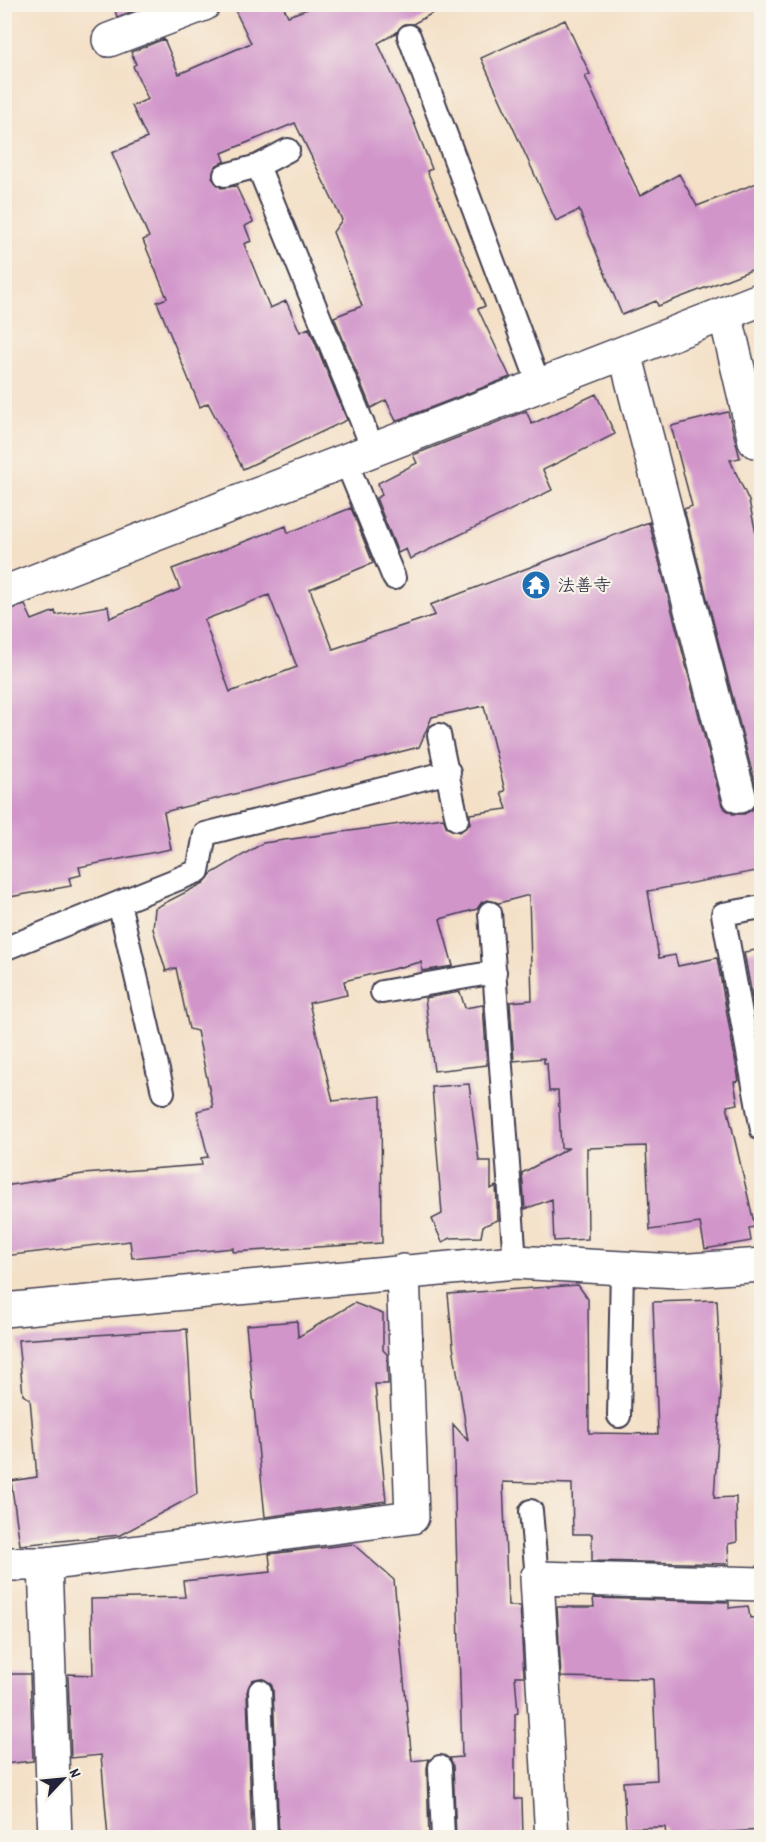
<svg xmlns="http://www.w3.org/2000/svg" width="766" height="1842" viewBox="0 0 766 1842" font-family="Dekko,'Klee One',sans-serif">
	<rect width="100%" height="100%" fill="#f7f3e8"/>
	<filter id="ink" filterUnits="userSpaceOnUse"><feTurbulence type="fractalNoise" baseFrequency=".0167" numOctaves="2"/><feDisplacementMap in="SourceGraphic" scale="12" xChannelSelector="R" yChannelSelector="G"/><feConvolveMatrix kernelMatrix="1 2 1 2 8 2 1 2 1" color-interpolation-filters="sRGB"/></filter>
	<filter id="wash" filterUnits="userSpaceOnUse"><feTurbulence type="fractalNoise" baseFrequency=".008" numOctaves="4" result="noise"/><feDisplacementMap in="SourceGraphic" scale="24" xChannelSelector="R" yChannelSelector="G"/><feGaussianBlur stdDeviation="1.35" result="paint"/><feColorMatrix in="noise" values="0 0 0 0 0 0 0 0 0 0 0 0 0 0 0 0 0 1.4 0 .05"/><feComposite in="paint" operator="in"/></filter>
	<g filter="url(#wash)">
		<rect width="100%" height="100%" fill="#f4e0c7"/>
		<g id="blocks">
			<path fill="#d195ca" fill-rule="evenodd" d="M 113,4 L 148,4 L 149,5 L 117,17 Z
				M 232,4 L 282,4 L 288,16 L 321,4 L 449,4 L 413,24 L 404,24 L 396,33 L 378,43 L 413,120 L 432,169 L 427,171 L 485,306 L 478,309 L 510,377 L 396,421 L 386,400 L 371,408 L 334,317 L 362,306 L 333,232 L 342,220 L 295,123 L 222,153 L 225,161 L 215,166 L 212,178 L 221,188 L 236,186 L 253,222 L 245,226 L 251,241 L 244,244 L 270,308 L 286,301 L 300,332 L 309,328 L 347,420 L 243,469 L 208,403 L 200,407 L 157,302 L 167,298 L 143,240 L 149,237 L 112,153 L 147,138 L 132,106 L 148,99 L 133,66 L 136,64 L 131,52 L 164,39 L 179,74 L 251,43 Z
				M 565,20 L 590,74 L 585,76 L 640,196 L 679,174 L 697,206 L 762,181 L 762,266 L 658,306 L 656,301 L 622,315 L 579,210 L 556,221 L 481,58 Z
				M 596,394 L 615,434 L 543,470 L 552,490 L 410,559 L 406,549 L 398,553 L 376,498 L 382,495 L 378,483 L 417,463 L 413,455 L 526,411 L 532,424 Z
				M 728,412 L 740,458 L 730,460 L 749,501 L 762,561 L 762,870 L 648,891 L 659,958 L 675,955 L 678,966 L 717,958 L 739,1081 L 734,1082 L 738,1104 L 727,1106 L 755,1227 L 749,1228 L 751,1241 L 705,1249 L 700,1223 L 650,1230 L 646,1146 L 587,1148 L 588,1239 L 554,1241 L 552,1199 L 525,1209 L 522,1173 L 569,1148 L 561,1148 L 558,1091 L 549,1091 L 547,1063 L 544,1063 L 544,1058 L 514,1061 L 510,1002 L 532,1000 L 529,895 L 499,903 L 488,900 L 482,902 L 477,909 L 440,919 L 453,966 L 422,971 L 421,962 L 344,981 L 347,995 L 309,1003 L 333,1101 L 381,1096 L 382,1243 L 233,1252 L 233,1248 L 132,1258 L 130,1241 L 4,1256 L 4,1186 L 83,1174 L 202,1165 L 201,1158 L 208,1157 L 197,1111 L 213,1107 L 197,1031 L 189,1029 L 176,968 L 166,971 L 153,929 L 155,908 L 204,883 L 211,874 L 263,843 L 443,818 L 447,828 L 459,832 L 470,824 L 470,814 L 507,809 L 501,792 L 505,791 L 484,706 L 432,717 L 419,747 L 164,812 L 171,849 L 79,867 L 81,875 L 69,878 L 71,886 L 4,898 L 4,611 L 25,605 L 32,620 L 55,611 L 56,615 L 108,606 L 110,618 L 180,589 L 172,569 L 286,526 L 288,533 L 351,508 L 373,563 L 310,589 L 333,649 L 435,615 L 430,605 L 649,522 L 721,801 L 725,809 L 733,814 L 744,814 L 752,810 L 757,802 L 757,791 L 684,509 L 692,506 L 671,426 ZM 269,595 L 297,667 L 230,692 L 204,620 Z
				M 762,949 L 762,1051 L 744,952 Z
				M 460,992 L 465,1008 L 483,1005 L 487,1065 L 434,1071 L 425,998 Z
				M 469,1084 L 479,1161 L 491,1161 L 491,1189 L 496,1186 L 498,1220 L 483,1226 L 481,1237 L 451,1238 L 442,1242 L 432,1219 L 442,1214 L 432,1087 Z
				M 578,1285 L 588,1299 L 589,1433 L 658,1434 L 653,1302 L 717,1300 L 721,1391 L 714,1498 L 736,1497 L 737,1542 L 728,1544 L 729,1564 L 592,1561 L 592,1534 L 573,1534 L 572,1484 L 503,1482 L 508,1606 L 520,1606 L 524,1676 L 515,1676 L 518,1713 L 515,1714 L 515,1799 L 522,1799 L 523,1838 L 456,1838 L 453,1766 L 450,1758 L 462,1757 L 453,1424 L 468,1441 L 453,1346 L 448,1294 Z
				M 354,1303 L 383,1314 L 383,1350 L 387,1354 L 388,1384 L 375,1384 L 386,1501 L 265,1517 L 246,1325 L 297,1321 L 298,1337 Z
				M 187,1329 L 197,1494 L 120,1535 L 20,1545 L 11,1481 L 37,1477 L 30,1399 L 23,1395 L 18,1340 Z
				M 353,1544 L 394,1580 L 412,1761 L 429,1759 L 427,1768 L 429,1838 L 279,1838 L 273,1690 L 271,1683 L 260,1678 L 252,1680 L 247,1692 L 252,1838 L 108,1838 L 101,1755 L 71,1758 L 68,1674 L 93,1675 L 91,1599 L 185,1597 L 183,1581 L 271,1572 L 269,1554 Z
				M 593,1598 L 729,1602 L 729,1608 L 748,1606 L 750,1618 L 762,1617 L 762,1830 L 666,1836 L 665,1827 L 626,1828 L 623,1782 L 657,1780 L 653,1679 L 561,1677 L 557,1607 L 594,1607 Z
				M 4,1674 L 30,1674 L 33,1761 L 4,1764 Z"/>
		</g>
	</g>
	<g filter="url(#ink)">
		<use href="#blocks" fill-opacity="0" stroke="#423e50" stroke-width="1.5"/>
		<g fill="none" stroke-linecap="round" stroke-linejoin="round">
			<g stroke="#423e50" stroke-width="26">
				<path id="service" d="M 409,36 L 540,387
					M 258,166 L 373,449
					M 225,175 L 258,166 L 288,150
					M 345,459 L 394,578
					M 439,735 L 457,819
					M 119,903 L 163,1092
					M 762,907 L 723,914 L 762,1130
					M 490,913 L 515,1262
					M 4,949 L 198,871 L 205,834 L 449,772
					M 382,992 L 495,972
					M 619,1416 L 622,1268
					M 531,1511 L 537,1578
					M 260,1691 L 266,1838
					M 440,1767 L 443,1838"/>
			</g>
			<g stroke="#423e50" stroke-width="36">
				<path id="minor" d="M 109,40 L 204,4
					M 725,313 L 755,441 L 762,439
					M 625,353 L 739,796
					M 4,593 L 762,299
					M 4,1310 L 515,1262 L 677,1271 L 762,1265
					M 4,1564 L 45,1564 L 412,1517 L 403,1271
					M 45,1564 L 55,1838
					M 552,1838 L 537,1578 L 762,1584"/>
			</g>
			<use href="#service" stroke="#fff" stroke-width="22"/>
			<use href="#minor" stroke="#fff" stroke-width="33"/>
		</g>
	</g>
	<defs>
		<g id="temple-disc" transform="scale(1.5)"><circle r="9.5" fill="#1f6fb2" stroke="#f7f3e8"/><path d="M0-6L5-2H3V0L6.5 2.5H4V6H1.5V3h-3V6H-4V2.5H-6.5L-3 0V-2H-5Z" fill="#fff"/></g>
	</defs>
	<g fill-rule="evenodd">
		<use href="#temple-disc" x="536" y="585"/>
	</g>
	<g text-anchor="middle" stroke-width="4.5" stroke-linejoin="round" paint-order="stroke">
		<g font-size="18" fill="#22223b" stroke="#f7f3e8" text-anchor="start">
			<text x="557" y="591">法善寺</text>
		</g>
	</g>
	<rect width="766" height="1842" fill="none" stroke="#f7f3e8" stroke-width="24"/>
	<g transform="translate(63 1779) rotate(64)" stroke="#f7f3e8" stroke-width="4.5" paint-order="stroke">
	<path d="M0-4.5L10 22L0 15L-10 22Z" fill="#22223b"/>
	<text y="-9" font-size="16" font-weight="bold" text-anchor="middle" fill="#22223b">N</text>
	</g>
</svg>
